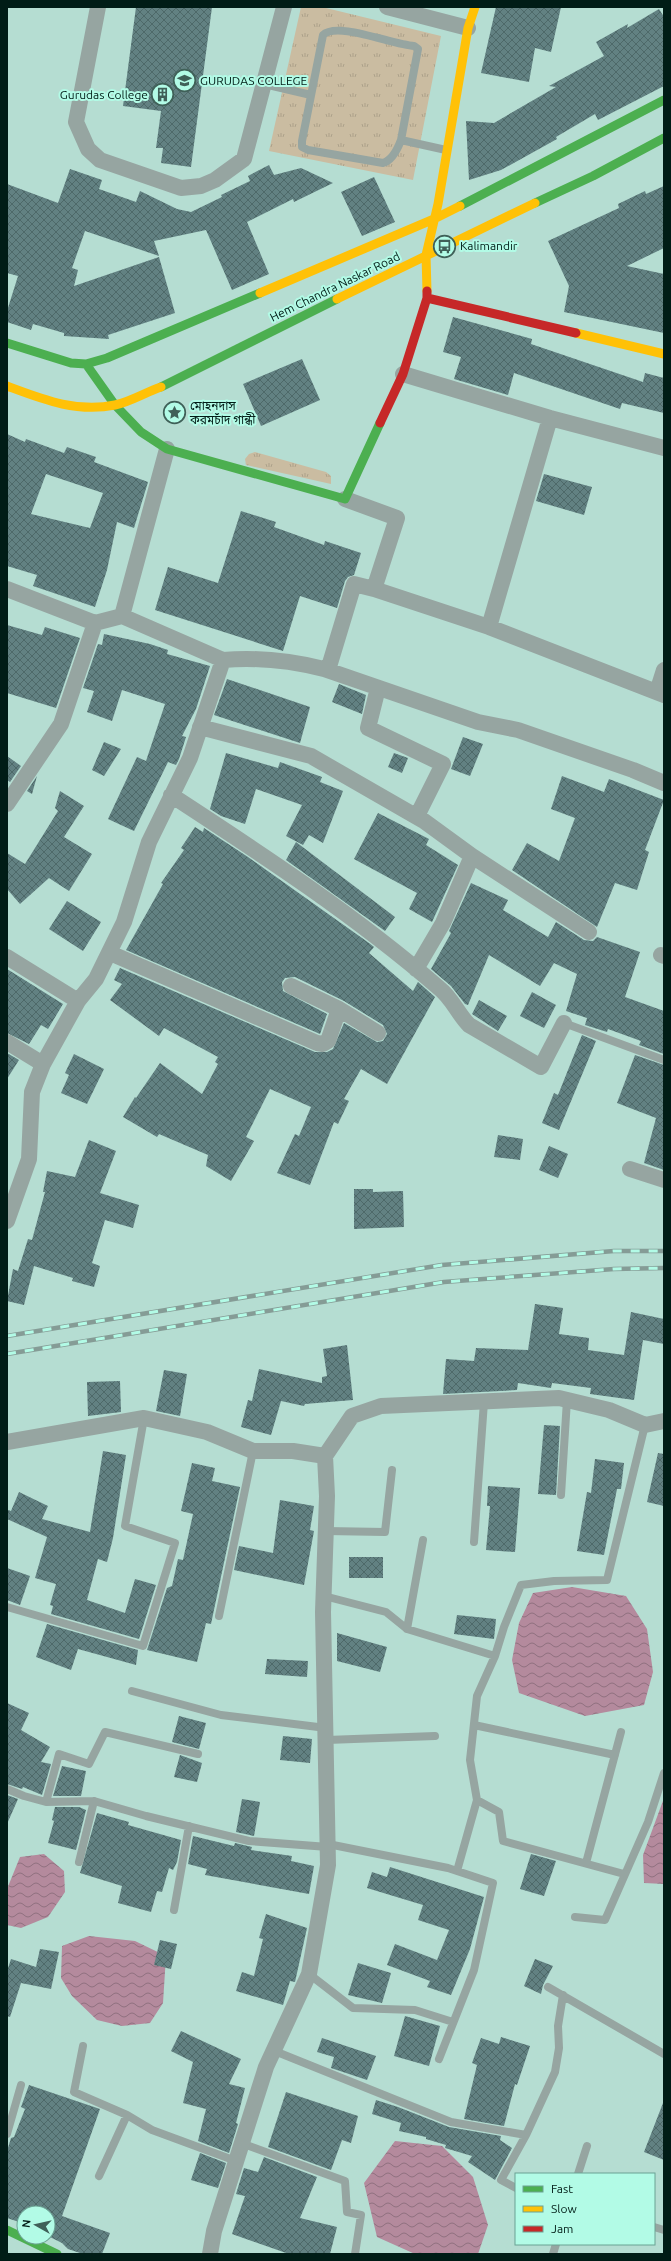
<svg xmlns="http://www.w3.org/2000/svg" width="671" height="2261" viewBox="0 0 671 2261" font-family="Ubuntu,'Noto Sans Bengali',sans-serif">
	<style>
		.park { fill: url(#park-tufts) }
		.water { fill: url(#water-waves) }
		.building { fill: url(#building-cross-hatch); fill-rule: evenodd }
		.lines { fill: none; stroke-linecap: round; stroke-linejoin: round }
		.lane { stroke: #96a5a1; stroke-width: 8 }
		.street { stroke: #96a5a1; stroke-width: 16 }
		.fast { stroke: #4caf50; stroke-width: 9 }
		.slow { stroke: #ffc107; stroke-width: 9 }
		.jam { stroke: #c62828; stroke-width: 9 }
		.rail-casing { stroke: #859c96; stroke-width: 4.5 }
		.rail { stroke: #b2fbe6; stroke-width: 3; stroke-dasharray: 9; stroke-linecap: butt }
		.labels { text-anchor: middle; stroke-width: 4; stroke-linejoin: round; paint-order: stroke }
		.poi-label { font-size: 12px; fill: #001c16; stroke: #b2fbe6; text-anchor: start }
		.street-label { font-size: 12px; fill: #001c16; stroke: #b2fbe6 }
	</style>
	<defs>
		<pattern id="park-tufts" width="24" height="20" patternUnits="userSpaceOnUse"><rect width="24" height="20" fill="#cabca1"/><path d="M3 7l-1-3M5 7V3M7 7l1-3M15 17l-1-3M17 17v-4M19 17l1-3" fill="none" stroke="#aca18a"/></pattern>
		<pattern id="water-waves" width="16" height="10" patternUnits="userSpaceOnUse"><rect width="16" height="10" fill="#b48a9d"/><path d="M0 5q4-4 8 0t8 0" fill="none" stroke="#90707f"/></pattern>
		<pattern id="building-cross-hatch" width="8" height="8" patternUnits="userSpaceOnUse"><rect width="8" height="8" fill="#628182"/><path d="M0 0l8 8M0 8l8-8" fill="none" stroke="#4e6969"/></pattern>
	</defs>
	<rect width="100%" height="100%" fill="#b5ddd2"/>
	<path class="park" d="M 301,7 L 322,7 L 441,36 L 413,180 L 269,151 Z
		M 255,452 L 326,472 L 331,476 L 331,484 L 246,465 L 245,459 L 249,454 Z"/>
	<path class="water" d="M 572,1587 L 626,1596 L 647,1629 L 653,1672 L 644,1705 L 585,1716 L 519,1693 L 512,1660 L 519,1623 L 533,1593 Z
		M 664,1798 L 664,1884 L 644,1883 L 643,1855 Z
		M 44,1854 L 64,1871 L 65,1892 L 48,1917 L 21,1928 L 7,1925 L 7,1889 L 20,1857 Z
		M 89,1936 L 135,1941 L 166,1956 L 163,2003 L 150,2023 L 122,2026 L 97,2020 L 72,1996 L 61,1978 L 62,1946 Z
		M 395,2141 L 442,2146 L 473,2177 L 488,2225 L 478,2254 L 415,2254 L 377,2237 L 364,2183 Z"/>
	<path class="building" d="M 136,7 L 212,7 L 191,167 L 161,163 L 163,148 L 156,148 L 161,111 L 123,106 Z
		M 496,7 L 561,7 L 551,52 L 535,48 L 529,82 L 481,73 Z
		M 659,9 L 664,17 L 664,86 L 598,120 L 595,114 L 556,137 L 557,139 L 501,170 L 469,180 L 466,121 L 494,123 L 556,87 L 549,86 L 604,56 L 596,42 L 628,24 L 627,28 Z
		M 269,165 L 274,175 L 301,168 L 333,183 L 294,202 L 293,199 L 247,222 L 269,274 L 232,290 L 206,230 L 154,241 L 159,256 L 85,231 L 72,268 L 78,270 L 74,286 L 159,257 L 175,313 L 108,335 L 109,339 L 64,336 L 64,333 L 33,324 L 31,330 L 7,322 L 7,311 L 18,276 L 7,273 L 7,184 L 58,203 L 70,169 L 102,180 L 99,189 L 136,202 L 140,191 L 177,209 L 191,212 L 222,197 L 221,195 L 250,181 L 248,176 Z
		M 374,177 L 395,222 L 362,236 L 341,192 Z
		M 664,186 L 664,248 L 627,266 L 664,274 L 664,333 L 564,312 L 569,286 L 548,241 L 619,208 L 618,204 L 645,191 L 646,194 Z
		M 453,317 L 532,339 L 531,344 L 643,382 L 645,373 L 664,378 L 664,413 L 622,403 L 620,409 L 514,373 L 508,395 L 454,379 L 461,357 L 443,352 Z
		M 302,359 L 320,400 L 261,426 L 243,384 Z
		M 7,434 L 25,442 L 26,439 L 64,453 L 67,447 L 96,457 L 94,462 L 148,482 L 134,528 L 117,522 L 107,570 L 95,607 L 33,586 L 37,575 L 7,566 ZM 46,474 L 103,493 L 90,528 L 31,514 Z
		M 544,474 L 592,487 L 584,515 L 536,501 Z
		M 241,511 L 276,522 L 274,527 L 324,545 L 325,541 L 361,553 L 354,575 L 348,577 L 345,581 L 337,608 L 300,596 L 283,651 L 155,610 L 168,567 L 218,583 Z
		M 7,625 L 42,635 L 45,627 L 80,638 L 56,708 L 7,693 Z
		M 104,634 L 150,644 L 168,650 L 167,654 L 210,666 L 196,709 L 182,736 L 186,737 L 179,759 L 176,765 L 168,762 L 134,831 L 108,819 L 137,757 L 146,761 L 165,704 L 122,690 L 112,721 L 87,712 L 94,691 L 83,688 L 98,644 L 102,645 Z
		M 227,679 L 310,707 L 300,743 L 214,715 Z
		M 339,684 L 366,695 L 362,714 L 332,702 Z
		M 463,737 L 483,744 L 470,776 L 451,769 Z
		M 104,742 L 121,749 L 104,776 L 92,770 Z
		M 226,753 L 278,768 L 280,762 L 322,777 L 320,782 L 343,791 L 323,843 L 309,835 L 303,845 L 286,836 L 302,805 L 256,789 L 245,824 L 221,816 L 210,809 Z
		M 394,753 L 408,758 L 402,773 L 388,767 Z
		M 7,756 L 21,766 L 10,782 L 7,780 Z
		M 37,776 L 32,794 L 27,791 Z
		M 562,776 L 604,792 L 609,779 L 664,800 L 645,850 L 649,852 L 637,890 L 615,883 L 597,927 L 512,870 L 527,843 L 559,861 L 575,818 L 551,809 Z
		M 60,791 L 84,806 L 64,837 L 92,854 L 69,891 L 49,878 L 20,904 L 7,889 L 7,853 L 25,864 L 58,811 L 55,808 Z
		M 378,813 L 429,839 L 426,845 L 458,865 L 432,922 L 409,909 L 417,893 L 354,859 Z
		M 195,827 L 203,832 L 204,828 L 248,857 L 369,943 L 374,947 L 369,953 L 413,991 L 418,982 L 435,997 L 387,1084 L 361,1069 L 344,1099 L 349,1101 L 338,1124 L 334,1122 L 310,1185 L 277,1173 L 295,1134 L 299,1136 L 311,1107 L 277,1092 L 270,1089 L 246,1137 L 254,1141 L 231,1181 L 206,1166 L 208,1155 L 159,1134 L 157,1137 L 123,1117 L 135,1097 L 136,1098 L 160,1063 L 202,1094 L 218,1064 L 215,1062 L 218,1057 L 164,1028 L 159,1036 L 110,1000 L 122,984 L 114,980 L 120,968 L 315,1052 L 327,1052 L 333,1049 L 344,1023 L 377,1042 L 383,1041 L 387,1034 L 383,1025 L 344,1001 L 295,977 L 285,978 L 282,982 L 283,991 L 327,1014 L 320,1034 L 126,950 L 163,884 L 161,883 L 184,850 L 181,848 Z
		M 296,842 L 395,917 L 385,931 L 286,860 Z
		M 471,883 L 508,900 L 503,910 L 548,937 L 556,922 L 584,940 L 593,941 L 597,937 L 640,952 L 625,997 L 664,1011 L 664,1054 L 639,1045 L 641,1041 L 608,1029 L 607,1032 L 585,1025 L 587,1018 L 566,1011 L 577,974 L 554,963 L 540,986 L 489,955 L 468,1005 L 465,1004 L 451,986 L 431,969 L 451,933 L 449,931 Z
		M 67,901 L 101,922 L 83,951 L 49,929 Z
		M 7,969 L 63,1004 L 48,1029 L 41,1025 L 29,1044 L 7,1033 Z
		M 532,992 L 556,1005 L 544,1028 L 520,1016 Z
		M 479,1000 L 507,1016 L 498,1031 L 472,1014 Z
		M 582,1035 L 596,1041 L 559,1130 L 542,1123 L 554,1093 L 558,1095 Z
		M 7,1053 L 19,1060 L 7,1079 Z
		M 74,1054 L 104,1069 L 87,1104 L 61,1093 L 69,1075 L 65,1073 Z
		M 635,1055 L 664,1065 L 664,1170 L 644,1163 L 656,1118 L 617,1103 Z
		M 498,1135 L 523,1139 L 520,1160 L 494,1157 Z
		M 89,1140 L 116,1151 L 100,1193 L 139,1205 L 133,1228 L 105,1220 L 92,1263 L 100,1266 L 94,1287 L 72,1281 L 73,1278 L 34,1266 L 24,1305 L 7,1301 L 13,1269 L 18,1271 L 28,1239 L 32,1240 L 45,1192 L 43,1192 L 47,1171 L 75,1177 Z
		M 549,1146 L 568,1154 L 558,1178 L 539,1170 Z
		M 354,1189 L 373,1189 L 373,1192 L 403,1191 L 404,1227 L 354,1229 Z
		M 535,1304 L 563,1308 L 559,1334 L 589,1338 L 588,1350 L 624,1355 L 631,1312 L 664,1319 L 664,1344 L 643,1340 L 634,1400 L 590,1394 L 591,1388 L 552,1383 L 551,1388 L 518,1383 L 517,1390 L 443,1394 L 446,1359 L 474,1361 L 476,1348 L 528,1350 Z
		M 347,1345 L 353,1400 L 305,1404 L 304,1406 L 281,1401 L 271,1435 L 241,1427 L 248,1400 L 252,1401 L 259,1369 L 322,1383 L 322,1377 L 327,1376 L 323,1349 Z
		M 164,1370 L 187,1374 L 180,1416 L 156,1411 Z
		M 120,1381 L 121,1412 L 88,1416 L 87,1382 Z
		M 544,1425 L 560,1426 L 556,1495 L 538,1494 Z
		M 103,1451 L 126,1455 L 113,1538 L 107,1562 L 98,1559 L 87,1600 L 125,1613 L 135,1579 L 156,1585 L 139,1639 L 51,1614 L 53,1606 L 50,1605 L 56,1584 L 35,1578 L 47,1537 L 7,1519 L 8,1510 L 11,1511 L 19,1492 L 48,1506 L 42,1519 L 90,1532 Z
		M 658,1453 L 664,1454 L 664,1506 L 647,1502 Z
		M 595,1459 L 624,1463 L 621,1489 L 617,1489 L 604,1555 L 577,1551 L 587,1492 L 591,1493 Z
		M 192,1463 L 215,1468 L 212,1481 L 240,1487 L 211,1624 L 206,1623 L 197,1662 L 147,1650 L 167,1588 L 172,1586 L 178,1559 L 183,1560 L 193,1514 L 181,1511 Z
		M 488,1486 L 520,1488 L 515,1552 L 486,1550 L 490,1506 L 487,1506 Z
		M 280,1500 L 314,1506 L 310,1530 L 314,1531 L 304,1585 L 234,1570 L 239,1546 L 273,1553 Z
		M 349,1557 L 383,1557 L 383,1578 L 349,1578 Z
		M 7,1568 L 30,1576 L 20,1605 L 7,1600 Z
		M 457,1615 L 496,1619 L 494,1639 L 454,1634 Z
		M 47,1624 L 138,1650 L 136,1665 L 78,1649 L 71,1670 L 36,1657 Z
		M 337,1633 L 387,1647 L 380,1672 L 337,1661 Z
		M 267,1659 L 308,1661 L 307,1677 L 265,1674 Z
		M 7,1703 L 29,1713 L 21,1730 L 50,1747 L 41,1762 L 51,1764 L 42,1795 L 23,1787 L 22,1789 L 7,1784 Z
		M 179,1716 L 206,1723 L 199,1749 L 172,1742 Z
		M 283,1736 L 312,1739 L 310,1763 L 280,1760 Z
		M 180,1755 L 202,1763 L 197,1782 L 174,1777 Z
		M 62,1766 L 86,1771 L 81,1796 L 53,1796 Z
		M 7,1795 L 18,1799 L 7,1824 Z
		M 242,1799 L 260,1802 L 254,1836 L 236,1832 Z
		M 55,1807 L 79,1807 L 86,1810 L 76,1850 L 48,1843 L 54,1821 L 52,1820 Z
		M 97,1813 L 129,1822 L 128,1825 L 181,1840 L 177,1862 L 173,1870 L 169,1868 L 162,1892 L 157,1891 L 151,1912 L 118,1903 L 122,1886 L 80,1873 Z
		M 193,1836 L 234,1846 L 235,1843 L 252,1847 L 251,1850 L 292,1856 L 291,1861 L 314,1866 L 309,1894 L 205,1875 L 207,1869 L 188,1864 Z
		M 531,1854 L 556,1861 L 544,1896 L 520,1889 Z
		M 390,1867 L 484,1897 L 470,1949 L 451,1995 L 427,1987 L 430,1981 L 387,1965 L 395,1944 L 437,1960 L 449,1930 L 418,1920 L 423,1905 L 367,1888 L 372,1872 L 387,1877 Z
		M 266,1914 L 307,1928 L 295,1982 L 290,1981 L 283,2005 L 236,1991 L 242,1972 L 254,1976 L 263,1939 L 259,1938 Z
		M 160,1940 L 177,1944 L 171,1969 L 154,1965 Z
		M 40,1949 L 59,1952 L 51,1989 L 21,1983 L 10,2017 L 7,2016 L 7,1971 L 11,1959 L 36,1967 Z
		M 535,1959 L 553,1966 L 543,1985 L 541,1994 L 524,1986 Z
		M 358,1963 L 391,1973 L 382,2003 L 348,1995 Z
		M 405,2016 L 440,2026 L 429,2066 L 394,2056 Z
		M 181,2031 L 241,2059 L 229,2084 L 245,2088 L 236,2123 L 238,2124 L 229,2153 L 198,2141 L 206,2109 L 183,2103 L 193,2062 L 171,2051 Z
		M 501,2037 L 530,2046 L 517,2085 L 515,2084 L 504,2126 L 464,2119 L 477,2065 L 472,2063 L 481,2038 L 499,2044 Z
		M 322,2038 L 376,2056 L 367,2080 L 331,2068 L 334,2057 L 317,2052 Z
		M 29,2085 L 100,2109 L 62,2216 L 110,2233 L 102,2254 L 83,2254 L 68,2249 L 62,2243 L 48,2236 L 48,2213 L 23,2213 L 19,2222 L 7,2218 L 7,2151 L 11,2138 L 14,2137 L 25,2109 L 21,2107 Z
		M 286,2092 L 358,2116 L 351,2143 L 342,2140 L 331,2170 L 268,2147 Z
		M 376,2100 L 398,2107 L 449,2127 L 501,2136 L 500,2140 L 512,2148 L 495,2180 L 468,2162 L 472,2156 L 445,2148 L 446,2145 L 426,2139 L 426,2137 L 399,2131 L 401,2123 L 372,2114 Z
		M 663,2103 L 664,2103 L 664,2160 L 644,2152 Z
		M 200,2153 L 226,2163 L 218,2188 L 191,2180 Z
		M 264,2157 L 317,2177 L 300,2218 L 337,2227 L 330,2254 L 289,2254 L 232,2234 L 245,2196 L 236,2194 L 244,2168 L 258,2172 Z"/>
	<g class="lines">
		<path class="lane" d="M 264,84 L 311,95
			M 401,140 L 418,49 L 414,46 C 393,45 337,21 323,35 L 302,141 L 302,147 L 308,150 L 383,163 C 393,160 398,148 401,140 L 446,150
			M 564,1023 L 664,1060
			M 561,1495 L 567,1400
			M 326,1531 L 385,1532 L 392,1470
			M 474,1542 L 484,1402
			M 324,1596 L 386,1612 L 407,1629 L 495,1656
			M 7,1607 L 143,1646 L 175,1543 L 125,1526 L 144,1418
			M 219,1616 L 253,1451
			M 407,1629 L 423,1540
			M 132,1691 L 221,1715 L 326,1728
			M 474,1725 L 615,1755
			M 327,1740 L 435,1736
			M 7,1789 L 24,1796 L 46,1802 L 94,1801 L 146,1816 L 249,1841 L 328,1847
			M 477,1800 L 499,1812 L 503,1841 L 624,1874
			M 46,1802 L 59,1754 L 89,1764 L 105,1732 L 198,1754
			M 328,1844 L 448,1868 L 493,1883 L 474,1970 L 439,2059
			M 79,1862 L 94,1801
			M 586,1863 L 621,1732
			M 457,1871 L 477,1800 L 470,1760 L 477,1696 L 495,1656 L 504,1627 L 521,1585 L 554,1581 L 607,1580 L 645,1425
			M 174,1910 L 189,1826
			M 575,1917 L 605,1920 L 648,1822 L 664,1773
			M 309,1974 L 353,2008 L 415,2010 L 453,2022
			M 548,1987 L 664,2054
			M 83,2046 L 74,2092 L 127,2115 L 152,2130 L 236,2161
			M 272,2050 L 451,2122 L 526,2135 L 555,2072 L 559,2048 L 558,2026 L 563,1995
			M 7,2134 L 21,2085
			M 241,2143 L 345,2181 L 347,2212 L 361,2215 L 355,2254
			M 578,2174 L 587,2146
			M 99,2176 L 127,2115
			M 516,2188 L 501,2180 L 526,2135
			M 654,2227 L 664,2230
			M 553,2254 L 556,2244"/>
		<path class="street" d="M 98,7 L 76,122 L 88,149 L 100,160 L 181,188 L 201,186 L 215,180 L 244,159 L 284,7
			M 387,7 L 468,28
			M 403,374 L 550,418 L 664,448
			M 345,499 L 397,518 L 374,589 L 489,627 L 664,695
			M 7,589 L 95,623 L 122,616
			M 489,627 L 550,418
			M 223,660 C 257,657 292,661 324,669 L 478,722 L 518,730 L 633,770 L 664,783
			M 328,670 L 354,584 L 374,589
			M 378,688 L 368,728 L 443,764 L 417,816
			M 657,692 L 664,670
			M 200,727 L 311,756 L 424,821 L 472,856 L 589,932
			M 171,795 C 263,855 356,916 439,988 C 452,998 458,1014 469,1025 L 541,1067 L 564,1023
			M 7,804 L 61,724 L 95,623
			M 110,953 L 317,1043 L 323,1044 L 328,1041 L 339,1009 L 291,986
			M 661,955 L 664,956
			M 7,957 L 78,1001
			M 416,969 L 443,923 L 472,856
			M 339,1009 L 378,1033
			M 7,1042 L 43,1064
			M 630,1169 L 664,1180
			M 7,1221 L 29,1159 L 32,1092 L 43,1064 L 78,1001 L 96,979 L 124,922 L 149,842 L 190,758 L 223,660 L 122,616 L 167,449
			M 7,1442 L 144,1418 L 207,1432 L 253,1451 L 293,1451 L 325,1456 L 352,1416 L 381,1406 L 559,1398 L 609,1410 L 645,1425 L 664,1421
			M 210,2254 L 214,2231 L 266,2067 L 309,1974 L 328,1865 L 323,1612 L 327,1496 L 325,1456"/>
		<path class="fast" d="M 535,203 L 593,176 L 664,138
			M 460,206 L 664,100
			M 7,343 L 71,363 L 86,364 L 107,358 L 260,293
			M 86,364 L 115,405 L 141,432 L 167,449 L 345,499 L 380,423
			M 161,387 L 337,299
			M 7,2230 L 57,2254"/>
		<path class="slow" d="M 427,291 L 426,255 L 438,204 L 468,28 L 475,7
			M 260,293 L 434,219 L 460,206
			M 337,299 L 535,203
			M 576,333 L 664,354
			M 7,386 C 42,399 76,413 115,405 C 130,402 146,392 161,387"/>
		<path class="jam" d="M 427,298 L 576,333
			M 380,423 L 403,374 L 427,298 L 427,291"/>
		<defs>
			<path id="rail" d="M 7,1336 L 442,1265 L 614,1251 L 664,1251
				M 7,1354 L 444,1282 L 614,1269 L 664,1268"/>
		</defs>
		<use href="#rail" class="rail-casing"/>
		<use href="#rail" class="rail"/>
	</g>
	<defs>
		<symbol id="university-ring" viewBox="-11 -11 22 22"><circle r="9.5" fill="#b2fbe6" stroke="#3f6058" stroke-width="1.5"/><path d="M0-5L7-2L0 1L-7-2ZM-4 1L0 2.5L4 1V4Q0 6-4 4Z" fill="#3f6058"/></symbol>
		<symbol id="building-ring" viewBox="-11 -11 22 22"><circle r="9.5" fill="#b2fbe6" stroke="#3f6058" stroke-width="1.5"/><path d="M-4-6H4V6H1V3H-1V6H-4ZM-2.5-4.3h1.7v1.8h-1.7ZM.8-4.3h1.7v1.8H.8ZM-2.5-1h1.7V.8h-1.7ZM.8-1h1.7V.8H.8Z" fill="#3f6058"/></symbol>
		<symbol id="bus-ring" viewBox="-11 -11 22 22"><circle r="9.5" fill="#b2fbe6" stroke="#3f6058" stroke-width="1.5"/><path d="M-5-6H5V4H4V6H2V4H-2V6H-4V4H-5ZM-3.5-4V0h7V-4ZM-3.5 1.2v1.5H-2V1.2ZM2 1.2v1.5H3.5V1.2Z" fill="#3f6058"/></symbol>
		<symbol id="sight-ring" viewBox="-11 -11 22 22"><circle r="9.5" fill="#b2fbe6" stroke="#3f6058" stroke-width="1.5"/><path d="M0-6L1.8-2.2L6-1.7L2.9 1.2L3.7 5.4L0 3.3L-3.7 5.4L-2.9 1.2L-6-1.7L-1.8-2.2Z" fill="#3f6058"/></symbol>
	</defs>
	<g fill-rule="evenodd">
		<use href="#university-ring" x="172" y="68" width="25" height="25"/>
		<use href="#building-ring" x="150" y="82" width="25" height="25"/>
		<use href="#bus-ring" x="432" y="234" width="25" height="25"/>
		<use href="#sight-ring" x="162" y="400" width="25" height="25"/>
	</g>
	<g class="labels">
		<g class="poi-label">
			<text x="200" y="85">GURUDAS COLLEGE</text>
			<text x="148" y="99" text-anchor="end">Gurudas College</text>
			<text x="460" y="250">Kalimandir</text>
			<text x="190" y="410">মোহনদাস<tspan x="190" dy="14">করমচাঁদ গান্ধী</tspan></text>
		</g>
		<g class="street-label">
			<text transform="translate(335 287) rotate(-26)" y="4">Hem Chandra Naskar Road</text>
		</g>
	</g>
	<rect width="671" height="2261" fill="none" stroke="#001c16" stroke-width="16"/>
	<rect x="515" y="2173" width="140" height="72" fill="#b2fbe6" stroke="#6ba293"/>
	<rect x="523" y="2186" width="20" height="6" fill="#4caf50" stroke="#6ba293"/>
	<text x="551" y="2193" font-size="12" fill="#001c16">Fast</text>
	<rect x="523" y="2206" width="20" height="6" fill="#ffc107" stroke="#6ba293"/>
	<text x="551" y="2213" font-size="12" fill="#001c16">Slow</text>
	<rect x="523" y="2226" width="20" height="6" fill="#c62828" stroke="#6ba293"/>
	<text x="551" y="2233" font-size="12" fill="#001c16">Jam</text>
	<g transform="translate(36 2225) rotate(278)"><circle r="19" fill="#b2fbe6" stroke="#6ba293"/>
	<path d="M0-3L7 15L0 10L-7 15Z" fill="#3f6058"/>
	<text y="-6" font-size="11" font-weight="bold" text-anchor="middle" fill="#001c16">N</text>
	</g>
</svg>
